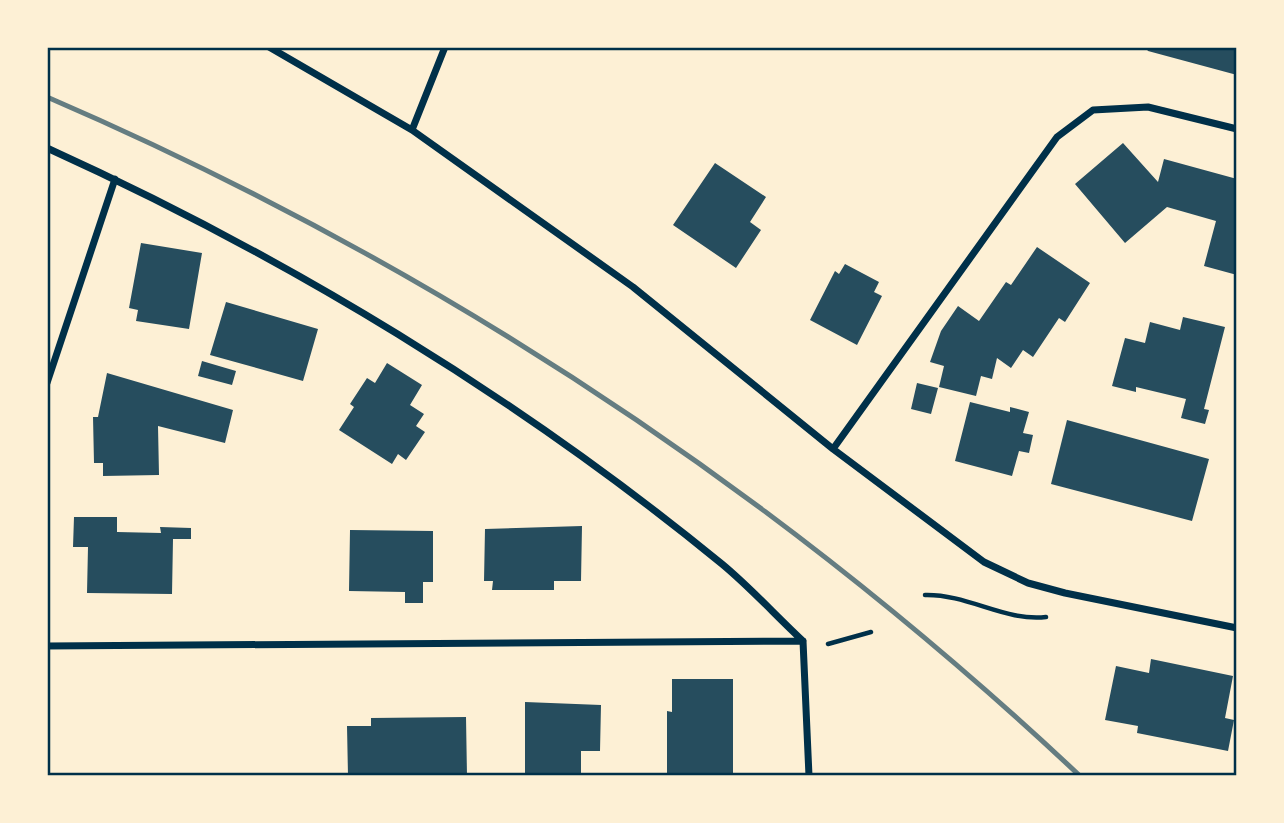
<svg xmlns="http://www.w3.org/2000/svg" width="1284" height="823" viewBox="0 0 1284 823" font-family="Karla,sans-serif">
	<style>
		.building { fill: #264d5e }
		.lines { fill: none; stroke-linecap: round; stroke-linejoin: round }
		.path { stroke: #003049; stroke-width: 4.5 }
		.minor { stroke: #003049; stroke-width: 7 }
		.rail { stroke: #657d81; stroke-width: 5 }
		.neatline { fill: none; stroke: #003049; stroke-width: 2.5 }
	</style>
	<rect width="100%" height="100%" fill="#fdf0d5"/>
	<path class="building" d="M 1145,47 L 1237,47 L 1237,75 L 1148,51 Z
		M 1123,143 L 1158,182 L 1164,159 L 1237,179 L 1237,275 L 1204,266 L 1216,221 L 1167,207 L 1125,243 L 1075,184 Z
		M 715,163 L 766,197 L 750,222 L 761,230 L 736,268 L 673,225 Z
		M 141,243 L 202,253 L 189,329 L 136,321 L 138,310 L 129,308 Z
		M 1037,247 L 1090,283 L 1065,322 L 1059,318 L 1033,357 L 1023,350 L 1011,368 L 997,358 L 992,379 L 981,376 L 976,396 L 939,387 L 944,366 L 930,362 L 941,331 L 958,306 L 979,321 L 1006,282 L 1011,285 Z
		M 845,264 L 879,282 L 874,292 L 882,296 L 857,345 L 810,320 L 835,271 L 839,274 Z
		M 226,302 L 318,329 L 303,381 L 210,355 Z
		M 1183,317 L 1225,327 L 1204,409 L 1209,410 L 1205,424 L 1181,418 L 1186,399 L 1136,387 L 1136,392 L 1112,386 L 1125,338 L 1145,343 L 1150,322 L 1180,330 Z
		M 202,361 L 236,371 L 232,385 L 198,376 Z
		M 387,363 L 422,385 L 410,405 L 424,414 L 416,426 L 425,432 L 406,460 L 398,454 L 392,464 L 339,430 L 354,407 L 350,404 L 367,378 L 375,383 Z
		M 107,373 L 233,410 L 225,443 L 158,426 L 159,475 L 103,476 L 103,463 L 94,463 L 93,417 L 98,417 Z
		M 917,383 L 938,388 L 931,414 L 911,409 Z
		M 970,402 L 1010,412 L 1010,407 L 1029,412 L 1023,433 L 1033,435 L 1029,453 L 1019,451 L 1012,476 L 955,461 Z
		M 1067,420 L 1209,459 L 1192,521 L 1051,484 Z
		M 74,517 L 117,517 L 117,532 L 161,533 L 160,527 L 191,528 L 191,539 L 173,539 L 172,594 L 87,593 L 88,547 L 73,547 Z
		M 582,526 L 581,581 L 554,581 L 554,590 L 492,590 L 493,581 L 484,581 L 485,529 Z
		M 350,530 L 433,531 L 433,582 L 423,582 L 423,603 L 405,603 L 405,592 L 349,591 Z
		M 1151,659 L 1233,676 L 1225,718 L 1234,720 L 1228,751 L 1137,733 L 1138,726 L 1105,720 L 1116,666 L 1149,673 Z
		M 672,679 L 733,679 L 733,776 L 667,776 L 667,711 L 672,712 Z
		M 525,702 L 601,705 L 600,751 L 581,751 L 581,773 L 525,773 Z
		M 466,717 L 467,776 L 348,776 L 347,726 L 371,726 L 371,718 Z"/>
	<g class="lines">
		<path class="path" d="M 925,595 C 968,594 1006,622 1046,617
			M 828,644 L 871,632"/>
		<path class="minor" d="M 269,47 L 412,130 L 633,287 L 833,449 L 984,562 L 1028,583 L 1065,593 L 1237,628
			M 412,130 L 445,47
			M 47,148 C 287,257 518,397 722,564 C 751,588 776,616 803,641
			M 47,383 L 115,179
			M 833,449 L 1057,137 L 1093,110 L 1148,107 L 1237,129
			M 47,646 L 803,641 L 809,776"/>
		<path class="rail" d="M 47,97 C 432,263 775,489 1080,776"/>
	</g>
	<rect width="1284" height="823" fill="none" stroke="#fdf0d5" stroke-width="98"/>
	<rect x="49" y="49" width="1186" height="725" class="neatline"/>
</svg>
